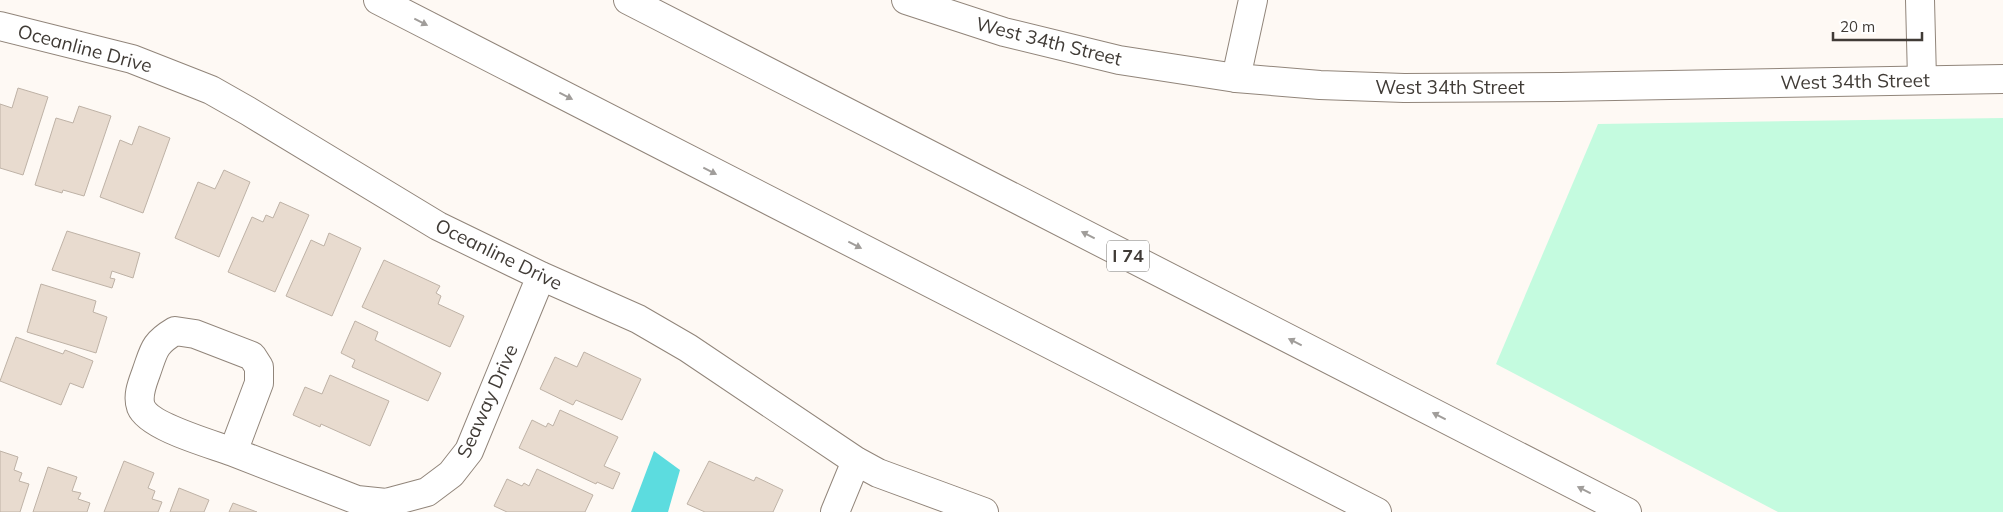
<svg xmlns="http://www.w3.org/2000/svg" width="2003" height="512" viewBox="0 0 2003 512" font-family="Mulish,sans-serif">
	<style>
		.green { fill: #c4fbdf }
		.water { fill: #5cdcdf }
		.building { fill: #e8dbcf; stroke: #beb2a6 }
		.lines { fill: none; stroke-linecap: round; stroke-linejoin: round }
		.minor-casing { stroke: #91857a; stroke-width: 30 }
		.tertiary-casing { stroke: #91857a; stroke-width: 30 }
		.motorway-casing { stroke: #91857a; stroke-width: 30 }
		.minor { stroke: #fff; stroke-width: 28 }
		.tertiary { stroke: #fff; stroke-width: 28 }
		.motorway { stroke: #fff; stroke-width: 28 }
		.oneway { fill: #a09d9a }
		.labels { text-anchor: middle; stroke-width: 4.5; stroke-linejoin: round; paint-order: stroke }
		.shield { fill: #fff; stroke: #797672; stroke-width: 1 }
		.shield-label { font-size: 18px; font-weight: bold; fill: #403b36 }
		.street-label { font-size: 19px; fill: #403b36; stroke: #fff }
	</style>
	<rect width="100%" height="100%" fill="#fef9f4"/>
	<path class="green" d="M 2003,118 L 2003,512 L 1778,512 L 1496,364 L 1598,124 Z"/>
	<path class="water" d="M 654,451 L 680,470 L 668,512 L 631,512 Z"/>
	<path class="building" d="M 18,88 L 48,97 L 23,175 L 0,168 L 0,104 L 12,108 Z
		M 79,106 L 111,116 L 84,196 L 63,190 L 62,193 L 35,185 L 56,118 L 73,123 Z
		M 139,126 L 170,138 L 143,213 L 100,197 L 120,140 L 132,145 Z
		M 224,170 L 250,182 L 219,257 L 175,238 L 198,182 L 215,189 Z
		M 280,202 L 309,215 L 275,292 L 228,272 L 252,217 L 263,222 L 266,215 L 273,218 Z
		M 67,231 L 140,253 L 133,278 L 112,271 L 110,278 L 115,279 L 112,288 L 52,270 Z
		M 329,233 L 361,248 L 332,316 L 286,296 L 311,240 L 324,246 Z
		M 384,260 L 440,286 L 436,293 L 441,296 L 438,304 L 464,316 L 450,347 L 362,307 Z
		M 41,284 L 96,301 L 93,312 L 107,317 L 96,353 L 27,332 Z
		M 355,321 L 378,332 L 375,340 L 441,373 L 428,401 L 352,367 L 355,360 L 341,353 Z
		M 16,337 L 63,354 L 65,350 L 93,361 L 83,388 L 70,383 L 61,405 L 0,381 Z
		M 584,352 L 641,379 L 622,420 L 576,400 L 573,405 L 540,389 L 555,357 L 577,367 Z
		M 330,375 L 389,401 L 370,446 L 321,424 L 320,427 L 293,415 L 305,387 L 322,394 Z
		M 560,410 L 618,437 L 604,466 L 620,473 L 613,489 L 597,482 L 596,484 L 519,448 L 532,420 L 546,427 L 548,423 L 553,426 Z
		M 0,451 L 18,457 L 14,470 L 22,473 L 19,481 L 29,484 L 20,512 L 0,512 Z
		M 124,461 L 154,473 L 148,488 L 155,491 L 152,499 L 162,502 L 158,512 L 104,512 Z
		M 709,461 L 754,481 L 756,477 L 783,490 L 773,512 L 705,512 L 687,504 Z
		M 48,467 L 77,477 L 72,491 L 81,493 L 78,499 L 90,503 L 87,512 L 33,512 Z
		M 537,469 L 593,495 L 585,512 L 507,512 L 494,506 L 507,479 L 522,486 L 524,483 L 529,486 Z
		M 179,488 L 209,500 L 204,512 L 170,512 Z
		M 233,503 L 257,512 L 229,512 Z"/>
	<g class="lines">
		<defs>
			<path id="minor" d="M 1920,0 L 1922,79
				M 0,26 L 132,59 L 211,90 L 248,111 L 438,226 L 541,276 L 638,319 L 688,348 L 856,461 L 878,473 L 984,512
				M 1236,78 L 1253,0
				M 175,331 L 195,334 L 252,356 L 259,367 L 259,383 L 233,452 C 212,444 149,427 141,407 C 137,396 142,384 146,373 C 154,351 153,344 175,331 Z
				M 233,452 L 357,500 L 386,503 L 427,492 L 451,474 L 469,451 L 541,276
				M 835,512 L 856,461"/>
			<path id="tertiary" d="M 906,0 L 1004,32 L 1119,60 L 1236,78 L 1320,85 L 1404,88 L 1560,87 L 2003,79"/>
			<path id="motorway" d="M 378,0 L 1377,512
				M 628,0 L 1627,512"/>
		</defs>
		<use href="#minor" class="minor-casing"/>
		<use href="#tertiary" class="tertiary-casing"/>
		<use href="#motorway" class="motorway-casing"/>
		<use href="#minor" class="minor"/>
		<use href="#tertiary" class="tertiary"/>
		<use href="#motorway" class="motorway"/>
	</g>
	<defs><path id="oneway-solid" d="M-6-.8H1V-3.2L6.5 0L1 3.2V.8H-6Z" transform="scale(1.25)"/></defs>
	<g class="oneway">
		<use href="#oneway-solid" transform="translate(421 22) rotate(27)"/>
		<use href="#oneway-solid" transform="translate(566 96) rotate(27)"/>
		<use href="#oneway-solid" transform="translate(710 171) rotate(27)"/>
		<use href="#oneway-solid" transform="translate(1088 235) rotate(-153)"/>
		<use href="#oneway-solid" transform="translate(855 245) rotate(27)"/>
		<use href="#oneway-solid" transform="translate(1295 342) rotate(-153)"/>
		<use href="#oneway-solid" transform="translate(1439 416) rotate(-153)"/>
		<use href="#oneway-solid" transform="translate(1584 490) rotate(-153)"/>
	</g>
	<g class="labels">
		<rect class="shield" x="1107" y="240.5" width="42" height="31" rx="4"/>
		<g class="shield-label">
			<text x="1128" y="262">I 74</text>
		</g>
		<g class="street-label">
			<text transform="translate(1049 41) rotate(14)" y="7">West 34th Street</text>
			<text transform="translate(85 48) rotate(15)" y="7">Oceanline Drive</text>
			<text transform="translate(1855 81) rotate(-1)" y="7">West 34th Street</text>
			<text x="1450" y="94">West 34th Street</text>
			<text transform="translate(499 254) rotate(26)" y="7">Oceanline Drive</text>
			<text transform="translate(487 401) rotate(-66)" y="7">Seaway Drive</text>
		</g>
	</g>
	<path d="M1833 32v8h89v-8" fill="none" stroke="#403b36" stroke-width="2.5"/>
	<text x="1840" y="32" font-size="15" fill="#403b36" stroke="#ffffff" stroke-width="4" paint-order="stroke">20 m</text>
</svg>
